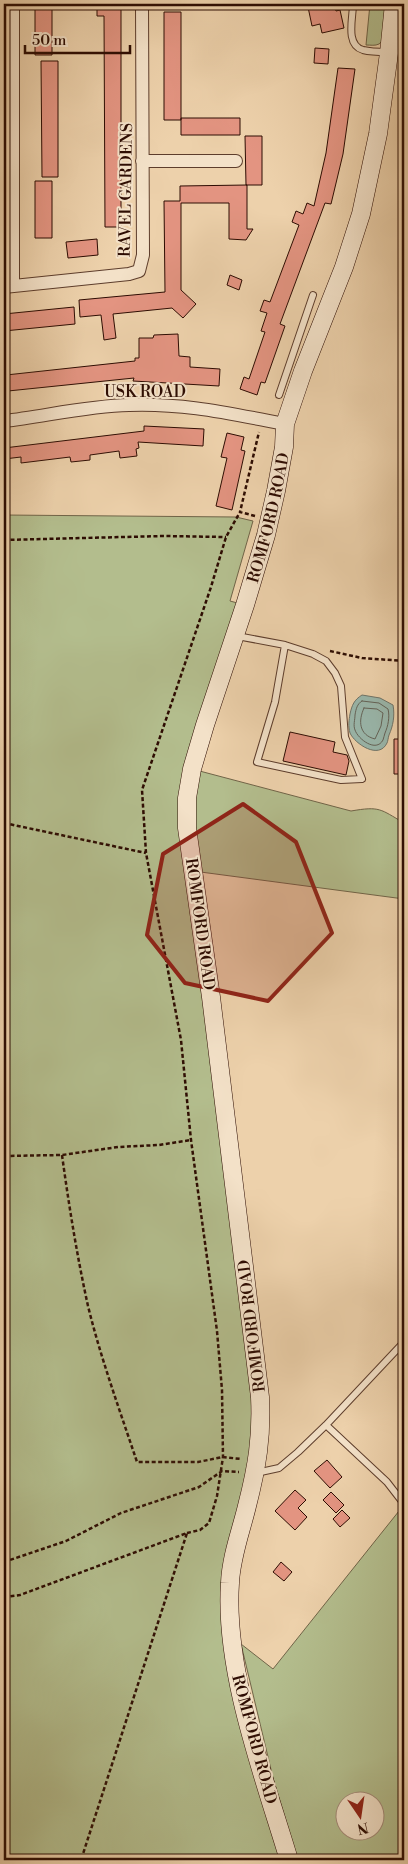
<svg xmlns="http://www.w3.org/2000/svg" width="408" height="1864" viewBox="0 0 408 1864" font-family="'Libre Bodoni',serif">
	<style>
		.green { fill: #b3bd8d; stroke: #706448; fill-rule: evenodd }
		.water { fill: #99b7ac; stroke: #6e7368 }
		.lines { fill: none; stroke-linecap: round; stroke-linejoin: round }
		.shore { stroke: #636257; stroke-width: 1 }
		.building { fill: #e39481; stroke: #2d0c02 }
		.lane-casing { stroke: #5d3d2c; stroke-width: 8 }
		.street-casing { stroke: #5d3d2c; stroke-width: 14 }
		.secondary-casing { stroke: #2d0c02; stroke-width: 19 }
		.path { stroke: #2d0c02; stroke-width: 2.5; stroke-dasharray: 4 2.5; stroke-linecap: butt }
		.lane { stroke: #f3e1c8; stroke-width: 6 }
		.street { stroke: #f3e1c8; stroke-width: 12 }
		.secondary { stroke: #f3e1c8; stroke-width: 18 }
		.marked { fill: #8f2418; fill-opacity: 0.2; stroke: #8f2418; stroke-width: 4; stroke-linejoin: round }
		.labels { text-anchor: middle; stroke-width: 4; stroke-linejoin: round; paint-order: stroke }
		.street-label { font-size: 16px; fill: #2d0c02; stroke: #f3e1c8 }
	</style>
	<rect width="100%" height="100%" fill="#edd1ab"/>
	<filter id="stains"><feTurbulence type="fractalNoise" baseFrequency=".004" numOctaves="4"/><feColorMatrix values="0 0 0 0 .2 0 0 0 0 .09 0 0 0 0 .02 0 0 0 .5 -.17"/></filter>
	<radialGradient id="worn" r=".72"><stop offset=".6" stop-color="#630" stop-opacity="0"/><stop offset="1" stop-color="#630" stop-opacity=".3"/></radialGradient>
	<path class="green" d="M 370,4 L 387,4 C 386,14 388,39 379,44 C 375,46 371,45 366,45 Z
		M 4,515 L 236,517 L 253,521 L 230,601 L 245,605 L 192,769 L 351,811 C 380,806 380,809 404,823 L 404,899 L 193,871 L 260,1397 L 234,1555 L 234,1659 L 289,1860 L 4,1860 Z
		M 399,1511 L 404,1517 L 404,1860 L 298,1860 L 274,1782 L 241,1644 L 273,1669 ZM 346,1802 L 376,1802 L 376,1832 L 346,1832 Z"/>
	<path class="water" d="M 362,695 L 380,698 L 393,705 C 395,716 393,726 389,735 C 388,738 388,741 387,743 C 379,760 355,744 350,733 C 348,726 349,720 350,714 C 352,705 354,700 362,695 Z"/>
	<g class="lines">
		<path class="shore" d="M 362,701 L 379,703 L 388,709 C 390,717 388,726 385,733 C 384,735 384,738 383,740 C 376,753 358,739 355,730 C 353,725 355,720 355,715 C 356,709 357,704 362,701 Z
			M 364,708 L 377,709 L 383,713 L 381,726 L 375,739 C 359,735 358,721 364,708 Z"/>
	</g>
	<path class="building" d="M 97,4 L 121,4 L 121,227 L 105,227 L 104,16 L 97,16 Z
		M 315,4 L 334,4 L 336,11 L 340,10 L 344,28 L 322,33 L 320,24 L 312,26 L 308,7 L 315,5 Z
		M 35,8 L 52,8 L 52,55 L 35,55 Z
		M 164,12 L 181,12 L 181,120 L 164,120 Z
		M 315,48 L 329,49 L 328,64 L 314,63 Z
		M 41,61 L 58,61 L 58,177 L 42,177 Z
		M 338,68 L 355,69 L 343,154 L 331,204 L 325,203 L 280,324 L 285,326 L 265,383 L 261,382 L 257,395 L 240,389 L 244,377 L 249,379 L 265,332 L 261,331 L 267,313 L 260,311 L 264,300 L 270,302 L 299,225 L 292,222 L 296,211 L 303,214 L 307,203 L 314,206 L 326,153 Z
		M 181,118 L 240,118 L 240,135 L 181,135 Z
		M 245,136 L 262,136 L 262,185 L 246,185 Z
		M 35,181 L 52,181 L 52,238 L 35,238 Z
		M 247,185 L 247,229 L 253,229 L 246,240 L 229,239 L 229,203 L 181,203 L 181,290 L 196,304 L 183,318 L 172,308 L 113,314 L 116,338 L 104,340 L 101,315 L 80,317 L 79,300 L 165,292 L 164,201 L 180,201 L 180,186 Z
		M 97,239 L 98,255 L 68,258 L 66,242 Z
		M 230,275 L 242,280 L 239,290 L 227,285 Z
		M 74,307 L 75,324 L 4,331 L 4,314 Z
		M 178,334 L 179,356 L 190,357 L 190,367 L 220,369 L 219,386 L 133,381 L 134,378 L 8,391 L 6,375 L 135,361 L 135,358 L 139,358 L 139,338 L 153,338 L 154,335 Z
		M 144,426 L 204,429 L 203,446 L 138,442 L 139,448 L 136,449 L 137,456 L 120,458 L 119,451 L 90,455 L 90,460 L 71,462 L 70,457 L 21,463 L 21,457 L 4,459 L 4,448 L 144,431 Z
		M 227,433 L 244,437 L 241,450 L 245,451 L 232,510 L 216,506 L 227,458 L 221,457 Z
		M 290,732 L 335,742 L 333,752 L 347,755 L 349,761 L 346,775 L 283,761 Z
		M 394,739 L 404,739 L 404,774 L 394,774 Z
		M 327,1460 L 342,1477 L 330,1488 L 314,1471 Z
		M 295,1490 L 306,1500 L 298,1508 L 307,1517 L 295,1530 L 275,1511 Z
		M 331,1492 L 344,1505 L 336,1513 L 323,1500 Z
		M 342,1510 L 350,1518 L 340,1527 L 333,1519 Z
		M 281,1562 L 292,1572 L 284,1581 L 273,1572 Z"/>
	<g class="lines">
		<defs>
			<path id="lane" d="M 353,4 C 353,18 345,45 363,50 C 371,52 380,52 387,52
				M 279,395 L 313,295
				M 237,636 L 285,645 L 313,654 L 326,661 L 335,673 L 341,686 L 345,737 L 362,779 L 341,780 L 257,762 L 275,702 L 285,645
				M 326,1425 L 387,1482 L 404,1504
				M 256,1473 L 279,1468 L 298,1452 L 326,1425 L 404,1342"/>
			<path id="street" d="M 13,4 L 13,286
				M 142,161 L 236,161
				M 4,287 L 129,274 L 139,271 L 143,255 L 142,4
				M 4,421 C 46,416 87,406 129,405 C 186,403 231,414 285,424"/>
			<g id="secondary">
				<path id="s1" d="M 289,1860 C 264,1777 224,1671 230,1583 C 231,1557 241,1531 247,1506 C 257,1467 262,1437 260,1397 L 211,997 L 187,828 L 187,798 L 192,769 L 205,725 L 245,605 L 266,535 L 276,491 L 284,447 L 285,424 L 303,371 L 344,267 L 361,214 L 378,134 L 389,53 L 394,4"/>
			</g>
		</defs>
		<use href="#lane" class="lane-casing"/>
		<use href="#street" class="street-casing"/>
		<use href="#secondary" class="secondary-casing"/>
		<path class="path" d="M 255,516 L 240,512 L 259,432
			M 4,540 L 163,536 L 226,537
			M 330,651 L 362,658 L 404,661
			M 4,823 L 146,853
			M 62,1155 C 69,1206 77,1256 88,1306 C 101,1359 120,1411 137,1462 L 198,1462 L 223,1457 L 241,1459
			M 4,1156 L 62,1155 L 118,1147 L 159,1145 L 191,1140
			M 187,1533 L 200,1530 L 209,1523 L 217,1496 L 223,1457 L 222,1390 L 217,1331 L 191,1140 L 181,1040 L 146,853 L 142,790 L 211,587 L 226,537 L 240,512
			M 4,1562 L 66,1541 L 121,1513 L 199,1487 L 222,1471 L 239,1472
			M 4,1597 L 20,1595 L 187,1533 L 81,1860"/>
		<use href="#lane" class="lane"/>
		<use href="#street" class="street"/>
		<use href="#secondary" class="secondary"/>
	</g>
	<path class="marked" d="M 243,804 L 296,842 L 332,933 L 268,1001 L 185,983 L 147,935 L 163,854 Z"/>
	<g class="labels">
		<g class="street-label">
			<text transform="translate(125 190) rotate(-89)" y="6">RAVEL GARDENS</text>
			<text x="145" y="397">USK ROAD</text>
			<text dy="6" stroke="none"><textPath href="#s1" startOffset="1370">ROMFORD ROAD</textPath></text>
			<text transform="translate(201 924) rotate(82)" y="6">ROMFORD ROAD</text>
			<text transform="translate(251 1326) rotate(-97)" y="6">ROMFORD ROAD</text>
			<text transform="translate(255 1739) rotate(75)" y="6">ROMFORD ROAD</text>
		</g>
	</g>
	<rect width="408" height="1864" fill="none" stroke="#edd1ab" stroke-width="20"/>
	<rect x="5" y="5" width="398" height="1854" fill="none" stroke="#2d0c02" stroke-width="2.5"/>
	<rect x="10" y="10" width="388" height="1844" fill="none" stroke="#2d0c02"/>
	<g transform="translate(360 1816) rotate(167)"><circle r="24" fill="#f3e1c8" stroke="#a48c79"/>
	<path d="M0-4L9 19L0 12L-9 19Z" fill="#8f2418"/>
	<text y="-8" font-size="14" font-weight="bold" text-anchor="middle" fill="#2d0c02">N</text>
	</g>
	<path d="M25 45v8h105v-8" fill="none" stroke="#2d0c02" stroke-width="2.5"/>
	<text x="32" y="45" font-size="15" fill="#2d0c02" stroke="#f3e1c8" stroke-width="4" paint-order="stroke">50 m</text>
	<rect width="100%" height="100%" filter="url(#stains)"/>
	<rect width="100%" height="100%" fill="url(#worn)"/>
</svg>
